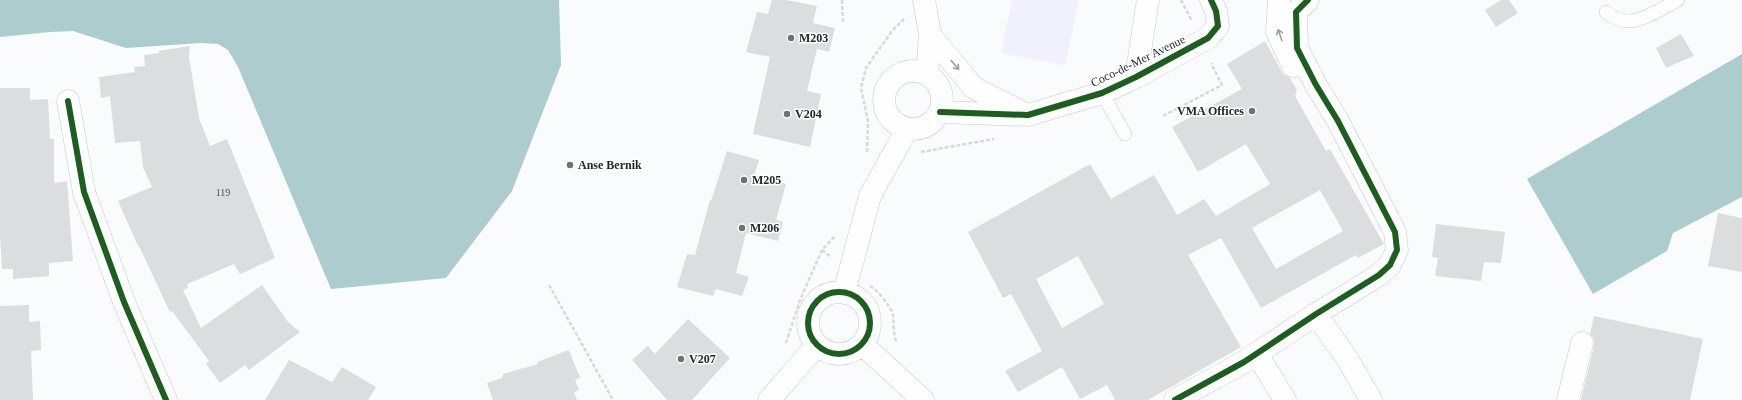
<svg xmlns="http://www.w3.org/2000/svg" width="1742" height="400" viewBox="0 0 1742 400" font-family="'Times New Roman',serif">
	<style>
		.green { fill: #f0f1fd }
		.water { fill: #accccd }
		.building { fill: #dbdddf; fill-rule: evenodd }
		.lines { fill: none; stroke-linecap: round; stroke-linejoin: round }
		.service-casing { stroke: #c7c9ca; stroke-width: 14 }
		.minor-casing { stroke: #c7c9ca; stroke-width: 23 }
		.path { stroke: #d9d9d9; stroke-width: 2.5; stroke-dasharray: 4 2; stroke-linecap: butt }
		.service { stroke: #fefeff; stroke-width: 13 }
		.minor { stroke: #fefeff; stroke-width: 22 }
		.cycleway-casing { stroke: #fff; stroke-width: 8 }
		.cycleway { stroke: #1b5e20; stroke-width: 6 }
		.oneway { stroke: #9c9d9e }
		.poi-dot { fill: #6f7173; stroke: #fff; stroke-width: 1.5 }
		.labels { text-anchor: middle; stroke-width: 3; stroke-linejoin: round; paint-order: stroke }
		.number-label { font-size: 10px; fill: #525456 }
		.poi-label { font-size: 12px; font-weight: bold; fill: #242728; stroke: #fff; text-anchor: start }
		.street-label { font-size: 12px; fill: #242728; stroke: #fff }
	</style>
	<rect width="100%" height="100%" fill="#f9fbfd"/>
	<path class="green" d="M 1012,0 L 1079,0 L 1065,65 L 1001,53 Z"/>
	<path class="water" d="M 0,0 L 559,0 L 561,65 L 512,191 L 446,278 L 331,289 L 238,67 L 228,50 L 218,44 L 201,43 L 126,48 L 73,31 L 50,32 L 0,37 Z
		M 1742,54 L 1742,197 L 1673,233 L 1667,251 L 1593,294 L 1527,179 Z"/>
	<path class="building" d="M 772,0 L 786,0 L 817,6 L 813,23 L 835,28 L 829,52 L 817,49 L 807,91 L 821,94 L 810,147 L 753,134 L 770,57 L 746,52 L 757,12 L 768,14 Z
		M 1501,0 L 1509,0 L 1518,13 L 1496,27 L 1485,10 Z
		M 1681,34 L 1694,56 L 1666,68 L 1656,48 Z
		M 1265,41 L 1283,74 L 1290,78 L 1297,90 L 1295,96 L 1326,151 L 1330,149 L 1384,244 L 1358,258 L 1356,255 L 1261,308 L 1221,238 L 1188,255 L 1241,347 L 1148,400 L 1115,400 L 1107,385 L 1080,399 L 1062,367 L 1018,392 L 1005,371 L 1042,351 L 1011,294 L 1003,298 L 968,232 L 1090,164 L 1111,199 L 1154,175 L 1177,215 L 1204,199 L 1216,216 L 1270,184 L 1246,144 L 1198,172 L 1172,127 L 1242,89 L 1227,64 ZM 1320,190 L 1343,231 L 1276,269 L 1252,228 ZM 1078,256 L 1104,304 L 1062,328 L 1036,279 Z
		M 190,46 L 189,57 L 199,118 L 210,146 L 227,139 L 275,258 L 240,274 L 234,264 L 187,284 L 188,288 L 183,290 L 201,328 L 262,285 L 288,322 L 300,332 L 249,370 L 245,365 L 220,383 L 206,364 L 209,361 L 172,311 L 170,312 L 139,246 L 138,246 L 118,201 L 152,187 L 143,167 L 140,141 L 115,143 L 110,96 L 101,98 L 99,77 L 135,72 L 134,67 L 145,66 L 144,55 L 159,53 L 159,51 Z
		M 0,88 L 30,88 L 30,100 L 48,99 L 50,139 L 54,139 L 54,183 L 67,181 L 73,261 L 49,263 L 49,276 L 13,279 L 13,269 L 2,269 L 0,235 Z
		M 727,151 L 759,160 L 754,175 L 786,184 L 776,220 L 783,222 L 778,241 L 746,233 L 736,273 L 749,277 L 742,296 L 716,289 L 713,296 L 677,287 L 687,254 L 695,255 L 710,200 L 711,201 Z
		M 1718,213 L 1742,218 L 1742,272 L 1708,266 Z
		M 1436,224 L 1505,232 L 1501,263 L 1484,262 L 1481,281 L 1435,276 L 1438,258 L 1432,257 Z
		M 29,305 L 29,322 L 40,321 L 41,350 L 31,351 L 33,400 L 0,400 L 0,306 Z
		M 1594,316 L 1703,339 L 1690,400 L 1581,400 L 1594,346 L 1594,339 L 1590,334 Z
		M 688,319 L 730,358 L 692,400 L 667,400 L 632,360 L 648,346 L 655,354 Z
		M 569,350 L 580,378 L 575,380 L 579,390 L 574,392 L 577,400 L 493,400 L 487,383 L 502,378 L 503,374 L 538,364 L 537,362 Z
		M 289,360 L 332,382 L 342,367 L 376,387 L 368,400 L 265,400 Z"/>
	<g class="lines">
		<defs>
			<path id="service" d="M 1606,12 C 1630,33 1654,12 1678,0
				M 1102,93 L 1125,134"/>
			<path id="minor" d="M 924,0 L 930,35 L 927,74
				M 1279,0 L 1277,32 L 1293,66
				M 930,35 L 974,88 L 1022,112
				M884 100a29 29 0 1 1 58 0a29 29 0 1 1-58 0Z
				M 1136,77 L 1148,0
				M 68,101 L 84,192 L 124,302 L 166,400
				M 940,112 L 1028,115 L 1102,93 L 1136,77 L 1208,38 L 1218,26 L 1216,11 L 1211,0
				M808 323a31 31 0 1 1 62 0a31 31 0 1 1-62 0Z
				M 844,293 L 870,196 L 907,129
				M 1316,314 L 1348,360 L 1371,400
				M 863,345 L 923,400
				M 1257,354 L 1285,400
				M 769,400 L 817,345
				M 1175,400 L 1244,362 L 1316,314 L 1379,275 L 1390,265 L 1397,250 L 1395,232 L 1338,121 L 1316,85 L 1297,48 L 1296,12 L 1308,0
				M 1568,400 L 1582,343"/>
		</defs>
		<use href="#service" class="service-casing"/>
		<use href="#minor" class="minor-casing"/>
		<path class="path" d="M 842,0 L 843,22
			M 1181,0 L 1192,21
			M 1163,116 L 1222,85 L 1211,63
			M 867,152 L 868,121 L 861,88 L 866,68 L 892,31 L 904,19
			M 921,152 L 994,139
			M 822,250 L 831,257
			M 549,285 L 613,400
			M 870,286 C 878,290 891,307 893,315 C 894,325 893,335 897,343
			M 786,343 L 800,300 L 822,250 L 835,236"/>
		<use href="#service" class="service"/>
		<use href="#minor" class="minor"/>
		<defs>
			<path id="cycleway" d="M 68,101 L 84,192 L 124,302 L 166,400
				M 940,112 L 1028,115 L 1102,93 L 1136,77 L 1208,38 L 1218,26 L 1216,11 L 1211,0
				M808 323a31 31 0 1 1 62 0a31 31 0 1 1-62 0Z
				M 1175,400 L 1244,362 L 1316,314 L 1379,275 L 1390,265 L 1397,250 L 1395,232 L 1338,121 L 1316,85 L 1297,48 L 1296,12 L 1308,0"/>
		</defs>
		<use href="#cycleway" class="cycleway-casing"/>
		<use href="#cycleway" class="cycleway"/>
	</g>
	<defs><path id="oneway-shaft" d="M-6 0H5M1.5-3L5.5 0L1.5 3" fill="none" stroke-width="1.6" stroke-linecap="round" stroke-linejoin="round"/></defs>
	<g class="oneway">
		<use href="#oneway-shaft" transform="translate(1280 35) rotate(-109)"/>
		<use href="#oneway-shaft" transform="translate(955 65) rotate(50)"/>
	</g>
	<g class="poi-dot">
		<circle cx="791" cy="38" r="4"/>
		<circle cx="1252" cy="111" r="4"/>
		<circle cx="787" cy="114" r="4"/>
		<circle cx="570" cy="165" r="4"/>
		<circle cx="744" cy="180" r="4"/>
		<circle cx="742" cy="228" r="4"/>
		<circle cx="681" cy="359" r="4"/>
	</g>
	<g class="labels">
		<g class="number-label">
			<text x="223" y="196">119</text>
		</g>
		<g class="poi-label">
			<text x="799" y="42">M203</text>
			<text x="1244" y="115" text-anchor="end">VMA Offices</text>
			<text x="795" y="118">V204</text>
			<text x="578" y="169">Anse Bernik</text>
			<text x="752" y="184">M205</text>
			<text x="750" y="232">M206</text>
			<text x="689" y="363">V207</text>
		</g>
		<g class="street-label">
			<text transform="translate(1138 61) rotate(-26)" y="4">Coco-de-Mer Avenue</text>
		</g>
	</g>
</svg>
